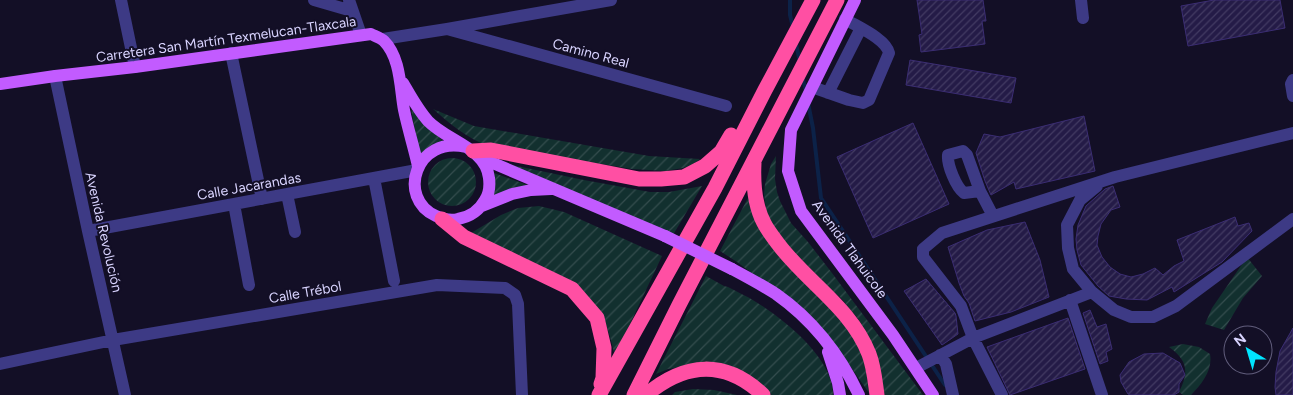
<svg xmlns="http://www.w3.org/2000/svg" width="1293" height="395" viewBox="0 0 1293 395" font-family="Figtree,sans-serif">
	<style>
		.garden { fill: url(#garden-furrows) }
		.lines { fill: none; stroke-linecap: round; stroke-linejoin: round }
		.stream { stroke: #0c2248; stroke-width: 4 }
		.building { fill: url(#building-hatch); stroke: #3b2d73 }
		.minor { stroke: #3d3a85; stroke-width: 12 }
		.major { stroke: #c25bff; stroke-width: 12 }
		.highway { stroke: #ff4fa3; stroke-width: 15 }
		.major-bridge { stroke: #c25bff; stroke-width: 12 }
		.labels { text-anchor: middle; stroke-width: 4; stroke-linejoin: round; paint-order: stroke }
		.street-label { font-size: 14px; fill: #d9d4ff; stroke: #130f26 }
	</style>
	<defs>
		<pattern id="garden-furrows" width="10" height="10" patternUnits="userSpaceOnUse" patternTransform="scale(1.25)"><rect width="10" height="10" fill="#12302f"/><path d="M-1 1l2-2M0 10L10 0M9 11l2-2" fill="none" stroke="#344d4e"/></pattern>
		<pattern id="building-hatch" width="6" height="6" patternUnits="userSpaceOnUse" patternTransform="scale(1.25)"><rect width="6" height="6" fill="#241b47"/><path d="M-1 1l2-2M0 6l6-6M5 7l2-2" fill="none" stroke="#433b63"/></pattern>
	</defs>
	<rect width="100%" height="100%" fill="#130f26"/>
	<path class="garden" d="M 411,109 L 445,143 L 420,159 Z
		M 433,109 L 474,126 L 649,156 L 700,159 L 692,165 L 683,168 L 665,171 L 632,169 L 488,146 C 467,138 450,124 433,109 Z
		M 776,156 L 775,179 L 777,192 L 780,201 L 791,223 L 808,242 L 832,273 L 923,395 L 882,395 L 862,327 L 859,320 L 840,297 L 832,291 L 801,259 L 791,251 L 767,218 L 764,194 L 765,184 L 771,164 Z
		M428 182a24 24 0 1 1 48 0a24 24 0 1 1-48 0Z
		M 512,165 L 584,180 L 650,192 L 669,192 L 702,186 L 673,235 Z
		M 494,173 L 533,187 L 493,196 Z
		M 750,194 L 843,318 L 864,354 L 869,393 L 838,349 L 769,286 L 737,262 L 720,251 Z
		M 539,206 L 564,212 L 662,256 L 615,356 C 608,327 603,310 580,289 L 471,233 L 501,215 L 518,208 Z
		M 1247,257 L 1262,276 L 1243,298 L 1224,330 L 1205,324 L 1212,308 Z
		M 706,276 L 724,286 L 728,287 C 737,292 747,296 756,302 C 784,319 834,359 833,395 L 770,395 L 693,365 L 668,369 L 656,374 Z
		M 1183,344 L 1199,347 L 1210,354 C 1213,370 1202,384 1191,395 L 1183,395 L 1179,392 C 1189,372 1188,361 1169,347 Z
		M 693,389 L 714,390 L 737,395 L 672,395 L 675,392 Z"/>
	<g class="lines">
		<path class="stream" d="M 790,0 L 790,15 L 793,27
			M 796,44 L 800,62
			M 802,76 L 806,91
			M 808,103 L 813,128 L 821,198 L 945,385"/>
	</g>
	<path class="building" d="M 917,0 L 983,0 L 986,21 L 982,21 L 985,44 L 921,52 L 919,35 L 922,34 Z
		M 1214,0 L 1280,0 L 1285,28 L 1188,46 L 1181,6 Z
		M 910,60 L 1016,78 L 1011,103 L 906,85 Z
		M 1084,116 L 1095,171 L 1016,189 L 1014,182 L 991,195 L 985,181 L 976,153 L 984,134 L 1000,137 Z
		M 913,123 L 949,204 L 873,238 L 837,157 Z
		M 1113,186 L 1120,207 L 1111,210 L 1101,224 L 1098,236 L 1097,245 L 1102,257 L 1110,267 L 1120,274 L 1131,277 L 1143,274 L 1155,268 L 1163,275 L 1174,266 L 1184,261 L 1177,240 L 1235,217 L 1238,226 L 1249,223 L 1252,231 L 1222,262 L 1174,292 L 1172,287 L 1147,300 L 1126,299 L 1109,296 L 1098,286 L 1081,265 L 1077,250 L 1076,239 L 1078,225 L 1086,206 L 1105,189 Z
		M 1025,222 L 1040,260 L 1049,297 L 1011,312 L 975,321 L 969,303 L 964,296 L 959,283 L 948,247 L 987,230 Z
		M 926,279 L 955,313 L 956,316 L 958,334 L 942,345 L 904,291 Z
		M 1090,310 L 1097,327 L 1106,324 L 1112,349 L 1106,352 L 1108,361 L 1100,364 L 1083,313 Z
		M 1068,318 L 1085,369 L 1010,395 L 987,347 Z
		M 1293,328 L 1293,395 L 1276,395 L 1275,387 L 1276,372 L 1280,351 Z
		M 1163,353 L 1180,363 L 1185,375 L 1179,384 L 1179,392 L 1174,395 L 1130,395 L 1128,394 L 1121,382 L 1120,375 L 1129,362 L 1144,354 Z"/>
	<g class="lines">
		<path class="minor" d="M 121,0 L 135,67
			M 314,0 L 352,11
			M 349,0 L 361,35
			M 1081,0 L 1083,18
			M 447,29 L 726,106
			M 383,39 L 447,29 L 611,0
			M 231,53 L 262,199
			M 55,76 L 88,231 L 125,395
			M 1293,80 L 1291,84 L 1293,96
			M 812,87 L 849,100 L 863,103 L 869,100 L 889,53 C 886,39 858,27 845,19
			M 828,93 L 861,28
			M 963,151 L 967,155 L 980,191 L 964,193 C 956,187 947,165 948,155 Z
			M 374,178 L 394,281
			M 1097,186 L 1080,200 L 1067,225 L 1068,248 L 1073,269 L 1092,292 L 1114,310 L 1131,317 L 1153,317 L 1176,306 L 1293,219
			M 980,191 L 993,216
			M 287,194 L 295,232
			M 234,204 L 249,285
			M 88,231 L 417,170
			M 1070,300 L 1102,395
			M 940,355 L 946,364 L 953,395
			M 0,364 L 113,340 L 437,285 L 505,288 L 515,295 L 518,304 L 522,395
			M 916,368 L 973,338 L 1092,292
			M 1002,395 L 973,338 L 961,306 L 923,257 L 923,249 L 942,233 L 1115,177 L 1293,133"/>
		<path class="major" d="M 855,0 L 791,130 L 788,171 L 801,211 L 893,335 L 933,395
			M 403,83 C 410,95 418,110 428,121 C 447,141 486,148 489,178 C 490,186 489,194 485,200 C 479,211 469,217 458,219 C 450,221 443,219 436,216 C 396,198 416,135 466,147
			M 0,84 L 55,76 L 135,67 L 371,34 C 375,36 381,38 384,41 C 401,58 400,89 404,110 C 408,129 414,148 418,166
			M 481,158 L 665,236
			M 482,206 L 512,194 L 531,190 L 551,189
			M 732,269 C 747,277 762,285 776,294 C 813,320 840,355 859,395
			M 828,352 L 838,383 L 840,395"/>
		<path class="highway" d="M 473,151 L 491,150 L 639,179 L 661,179 L 684,177 L 705,166 L 721,152 L 731,135
			M 754,163 C 753,183 755,206 764,223 C 768,231 774,238 779,245 C 808,283 851,308 869,354 C 874,367 875,381 877,395
			M 442,219 L 464,237 L 572,289 L 597,318 L 604,348 L 603,378 L 601,384
			M 599,395 L 715,188 L 765,90 L 813,0
			M 634,395 L 679,305 L 837,0
			M 646,395 C 685,362 725,359 763,395"/>
		<path class="major-bridge" d="M 665,236 L 732,269"/>
	</g>
	<g class="labels">
		<g class="street-label">
			<text transform="translate(226 39) rotate(-8)" y="5">Carretera San Martín Texmelucan-Tlaxcala</text>
			<text transform="translate(591 53) rotate(15)" y="5">Camino Real</text>
			<text transform="translate(249 186) rotate(-10)" y="5">Calle Jacarandas</text>
			<text transform="translate(104 232) rotate(77)" y="5">Avenida Revolución</text>
			<text transform="translate(850 249) rotate(54)" y="5">Avenida Tlahuicole</text>
			<text transform="translate(305 292) rotate(-10)" y="5">Calle Trébol</text>
		</g>
	</g>
	<g transform="translate(1248 350) rotate(322)"><circle r="24" fill="#130f26" stroke="#625e7d"/>
	<path d="M0-4L9 19L0 12L-9 19Z" fill="#00e5ff"/>
	<text y="-8" font-size="14" font-weight="bold" text-anchor="middle" fill="#d9d4ff">N</text>
	</g>
</svg>
